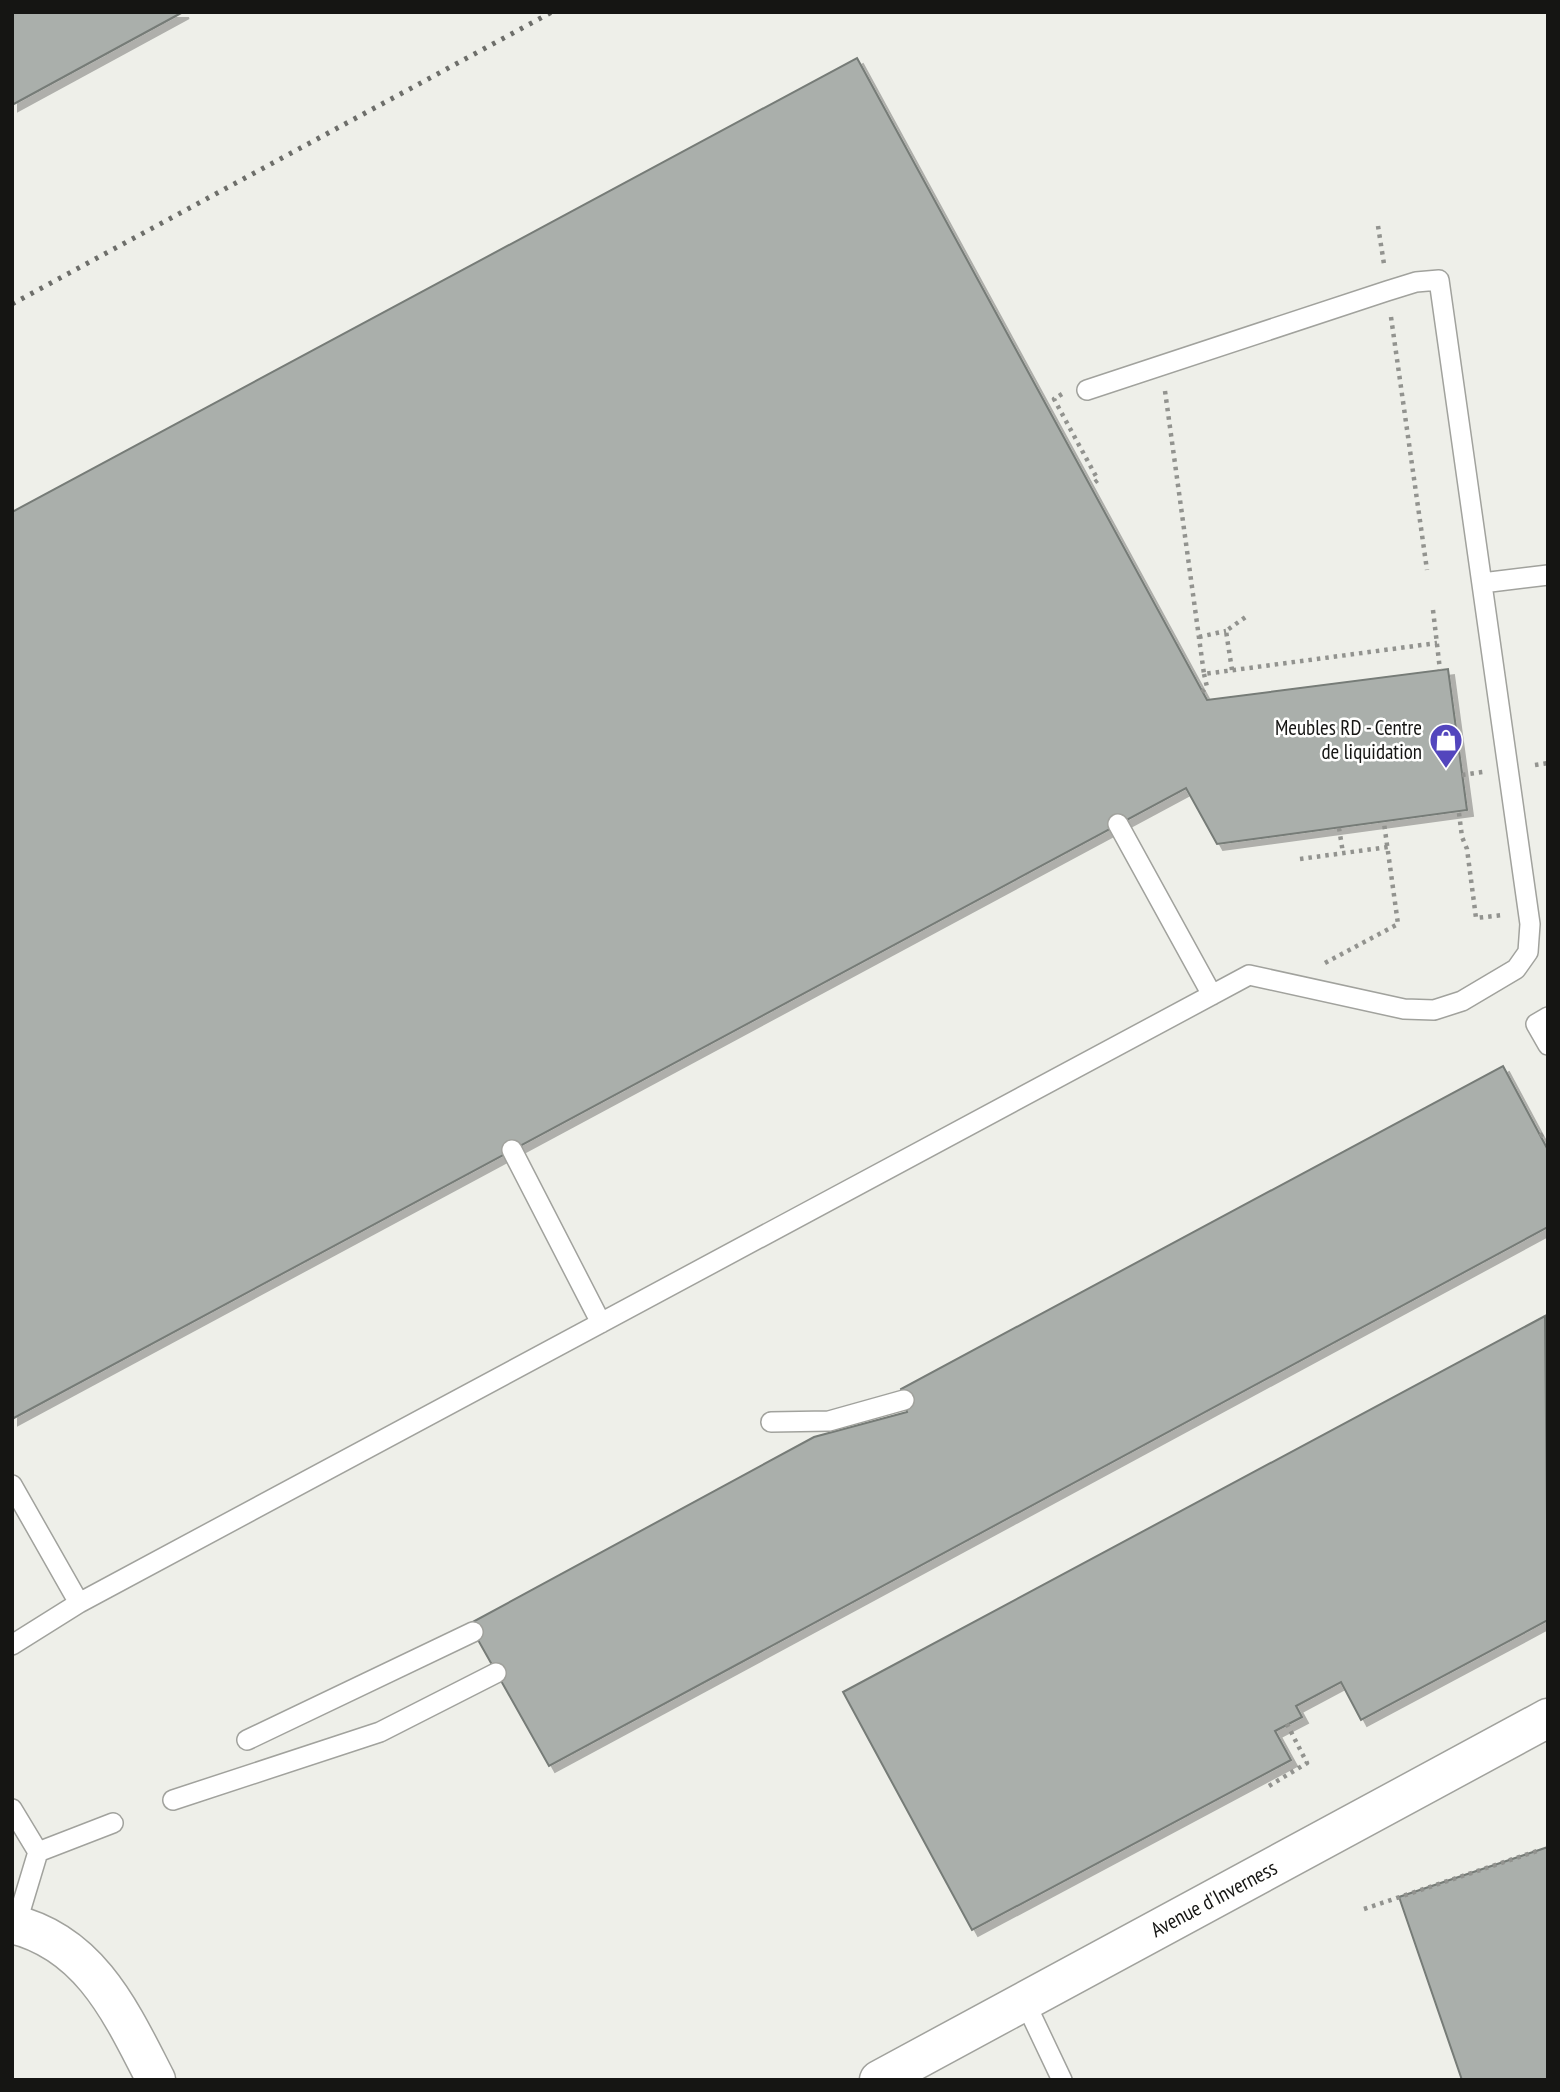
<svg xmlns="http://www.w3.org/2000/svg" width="1560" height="2092" viewBox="0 0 1560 2092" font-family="'PT Sans Narrow',sans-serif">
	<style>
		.building { fill: #aaafab; stroke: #767b77; stroke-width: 2; filter: url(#shadow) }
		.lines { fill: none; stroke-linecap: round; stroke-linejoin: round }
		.service-casing { stroke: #a1a29d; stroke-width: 22 }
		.minor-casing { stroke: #a1a29d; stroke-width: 41 }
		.path { stroke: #92938f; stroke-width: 4.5; stroke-dasharray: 3.5 5; stroke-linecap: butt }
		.service { stroke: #fff; stroke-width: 19 }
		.minor { stroke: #fff; stroke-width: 38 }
		.rail { stroke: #6d6e6a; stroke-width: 5; stroke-dasharray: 3.5 7; stroke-linecap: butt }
		.labels { text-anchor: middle; stroke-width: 5; stroke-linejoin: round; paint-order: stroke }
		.poi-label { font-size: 21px; fill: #151513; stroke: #fffffe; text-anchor: end }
		.street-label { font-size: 21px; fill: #151513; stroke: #fffffe }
	</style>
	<defs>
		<filter id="shadow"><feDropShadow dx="6" dy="6" stdDeviation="0" flood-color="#0004"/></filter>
	</defs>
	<rect width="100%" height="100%" fill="#eeefe9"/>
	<path class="building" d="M 12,12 L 183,12 L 12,105 Z
		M 857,58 L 1207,700 L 1448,669 L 1467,810 L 1217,844 L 1186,788 L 12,1419 L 12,512 Z
		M 1503,1066 L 1548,1150 L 1548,1227 L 549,1766 L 469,1624 L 814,1437 L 907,1412 L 901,1389 Z
		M 1545,1316 L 1548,1620 L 1361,1720 L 1341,1682 L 1296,1706 L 1302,1717 L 1275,1731 L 1291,1760 L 972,1930 L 843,1692 Z
		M 1548,1847 L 1548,2080 L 1462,2080 L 1399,1897 Z"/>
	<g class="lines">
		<defs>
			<path id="service" d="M 1482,583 L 1548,575
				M 1118,824 L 1212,995
				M 1548,1017 L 1536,1024 L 1548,1045
				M 512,1150 L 601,1323
				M 771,1422 L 829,1421 L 904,1400
				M 12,1485 L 79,1603
				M 12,1645 L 79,1603 L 1249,975 L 1404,1009 L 1434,1010 L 1462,1001 L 1516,969 L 1528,952 L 1530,924 L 1439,280 L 1416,282 L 1387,291 L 1087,390
				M 247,1740 L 473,1632
				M 173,1800 L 380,1732 L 496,1673
				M 12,1809 L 38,1852 L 16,1925
				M 38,1852 L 113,1823
				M 1025,2002 L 1062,2080"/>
			<path id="minor" d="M 12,1924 C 91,1943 122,2014 156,2080
				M 879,2080 L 1548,1718"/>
		</defs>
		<use href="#service" class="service-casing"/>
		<use href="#minor" class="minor-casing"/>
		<path class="path" d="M 1378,226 L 1384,264
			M 1391,317 L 1427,570
			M 1165,391 L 1204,674 L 1437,643
			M 1062,394 L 1054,399 L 1098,480 L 1091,485
			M 1433,610 L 1440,670
			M 1199,637 L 1226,631
			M 1232,670 L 1226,631 L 1247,616
			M 1202,692 L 1207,687 L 1204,674
			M 1535,765 L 1548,763
			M 1462,775 L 1483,772
			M 1459,813 L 1462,837 L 1467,849 L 1476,918 L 1503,915
			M 1339,828 L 1343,853
			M 1300,859 L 1388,847
			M 1325,963 L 1398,924 L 1384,823
			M 1540,1136 L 1548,1131
			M 1269,1786 L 1307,1763 L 1287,1724
			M 1364,1909 L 1537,1851"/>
		<use href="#service" class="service"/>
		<use href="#minor" class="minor"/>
		<path class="rail" d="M 12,304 L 552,12"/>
	</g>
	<defs>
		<symbol id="shop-pin" viewBox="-11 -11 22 30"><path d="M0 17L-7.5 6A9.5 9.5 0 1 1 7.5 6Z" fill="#5346bd" stroke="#fffffe"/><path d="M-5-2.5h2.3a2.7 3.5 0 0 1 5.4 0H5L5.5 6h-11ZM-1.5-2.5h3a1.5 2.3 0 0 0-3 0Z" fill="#fff"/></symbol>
	</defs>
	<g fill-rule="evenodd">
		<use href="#shop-pin" x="1427" y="721" width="38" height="52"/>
	</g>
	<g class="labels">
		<g class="poi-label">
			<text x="1422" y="735">Meubles RD - Centre<tspan x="1422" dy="24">de liquidation</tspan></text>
		</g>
		<g class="street-label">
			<text transform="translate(1214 1899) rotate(-28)" y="7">Avenue d'Inverness</text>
		</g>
	</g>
	<rect width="1560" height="2092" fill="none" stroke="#151513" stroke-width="28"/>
</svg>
